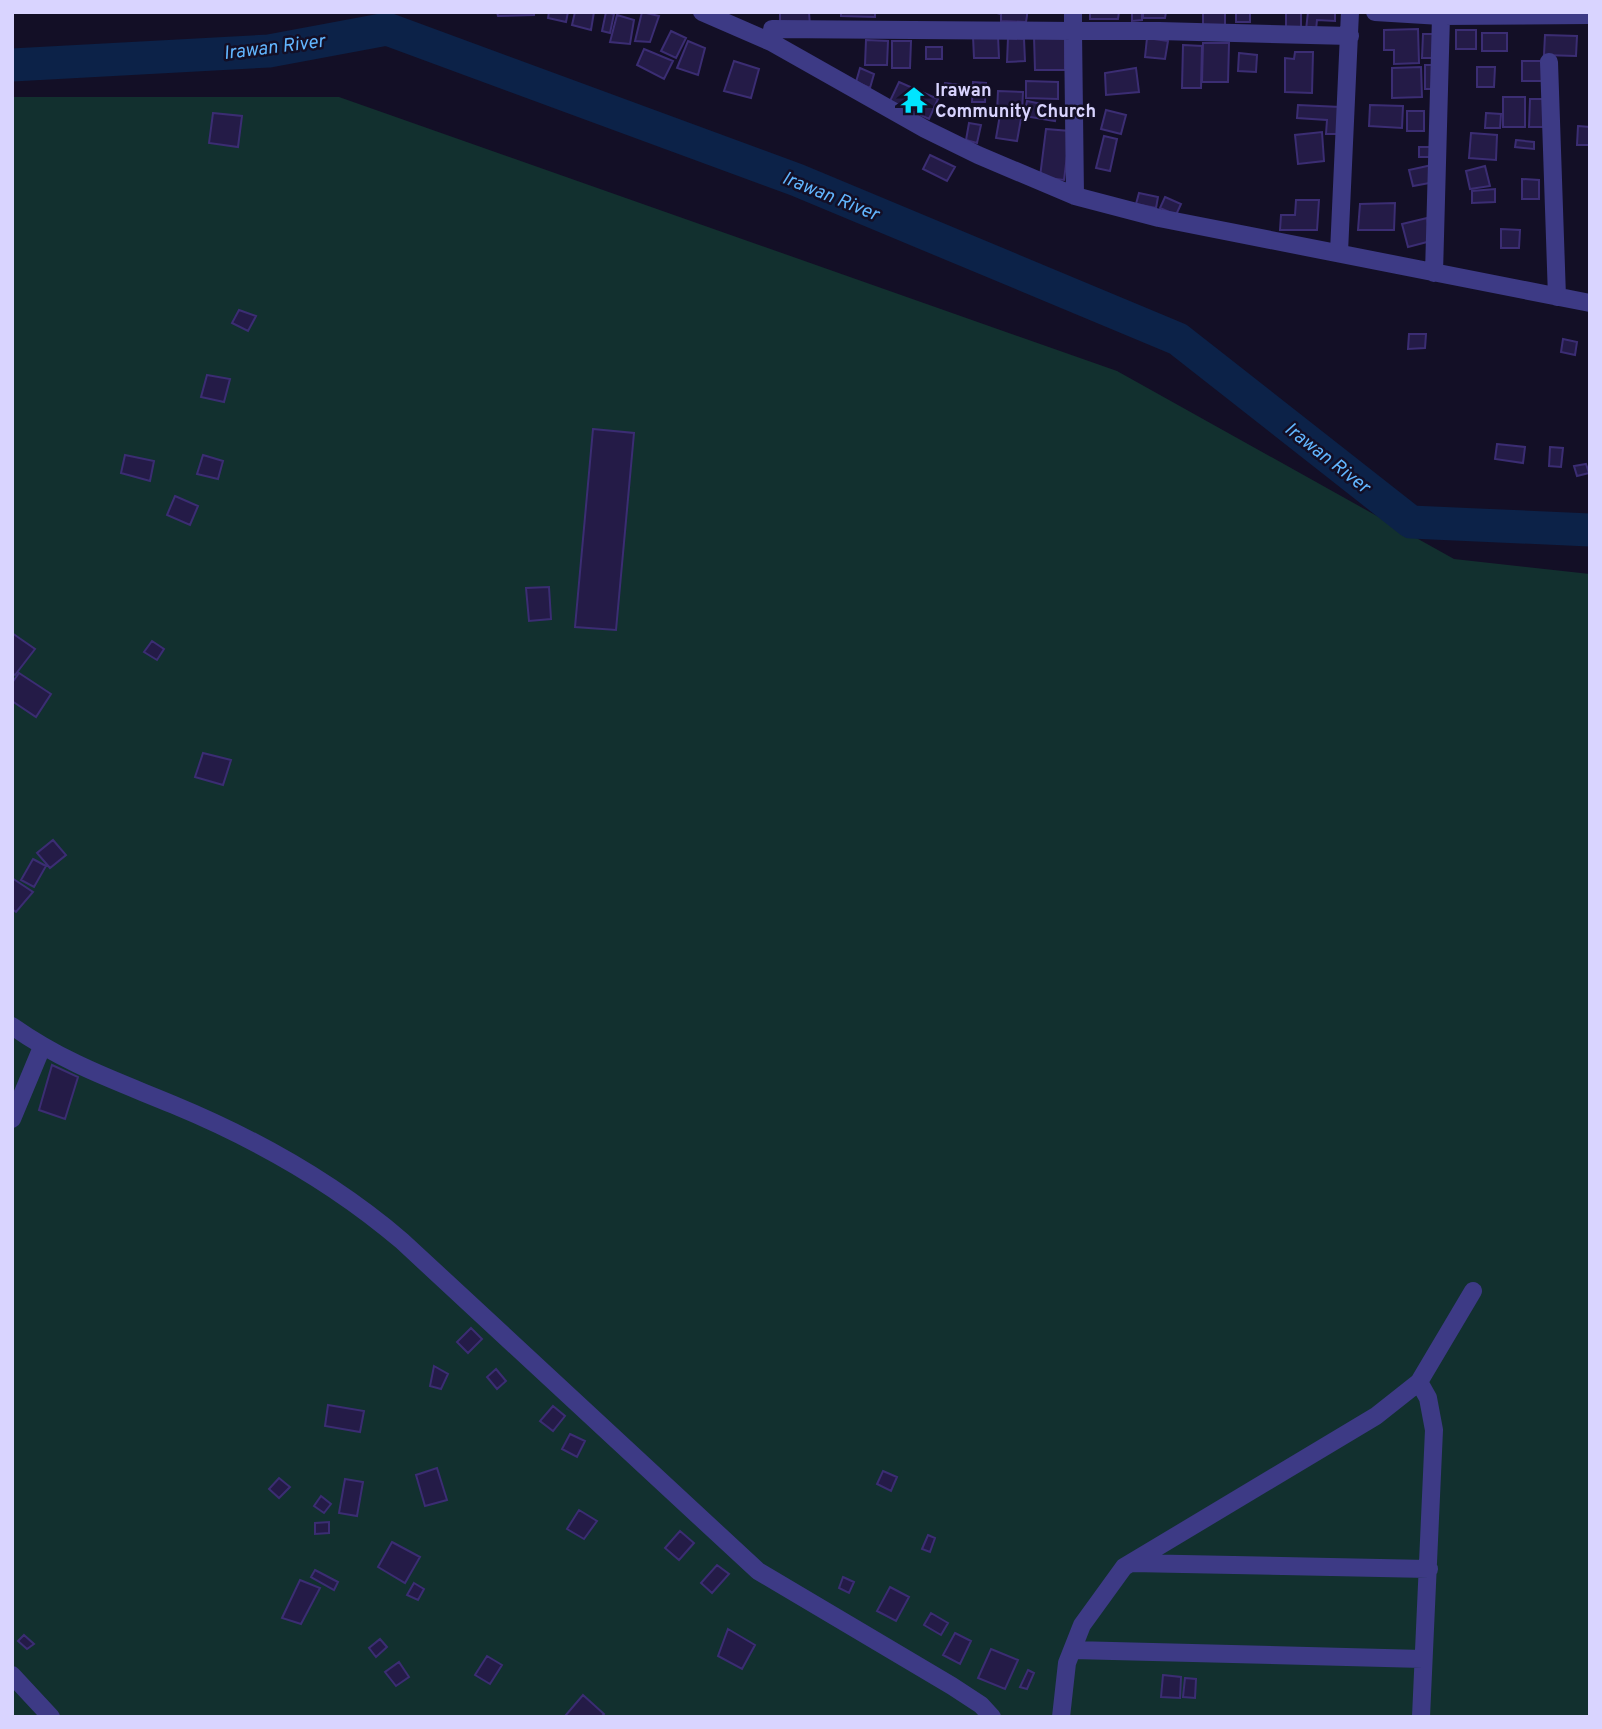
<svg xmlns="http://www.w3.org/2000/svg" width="1602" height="1729" viewBox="0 0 1602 1729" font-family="Overpass,sans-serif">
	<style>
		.green { fill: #12302f }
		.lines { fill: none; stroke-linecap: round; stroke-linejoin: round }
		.river { stroke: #0c2248; stroke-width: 33 }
		.building { fill: #241b47; stroke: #3b2d73; stroke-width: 2 }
		.street { stroke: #3d3a85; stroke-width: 18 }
		.labels { text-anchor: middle; stroke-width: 5; stroke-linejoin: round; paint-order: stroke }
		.poi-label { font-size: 18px; font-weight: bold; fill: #d9d4ff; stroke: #130f26; text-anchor: start }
		.water-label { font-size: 19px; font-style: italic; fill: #62b6ff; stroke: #130f26 }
	</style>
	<rect width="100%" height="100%" fill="#130f26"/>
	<path class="green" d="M 12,97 L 339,97 L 1117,371 L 1454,559 L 1590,574 L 1590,1717 L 12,1717 Z"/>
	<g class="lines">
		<path class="river" d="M 12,65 L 269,51 L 387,29 L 797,180 L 1178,339 L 1411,522 L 1590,530"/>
	</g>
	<path class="building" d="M 497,12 L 534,12 L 534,15 L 498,16 Z
		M 549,12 L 568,12 L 566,22 L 548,18 Z
		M 575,12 L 594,12 L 591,30 L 572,25 Z
		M 606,12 L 614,14 L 610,33 L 602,31 Z
		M 642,12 L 659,16 L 650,42 L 635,41 Z
		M 780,12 L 809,12 L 810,26 L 780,27 Z
		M 841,12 L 875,12 L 875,17 L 841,16 Z
		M 993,12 L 1027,12 L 1027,16 L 1026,22 L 1001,21 L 1001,14 Z
		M 1090,12 L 1119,12 L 1118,19 L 1090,19 Z
		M 1132,12 L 1142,12 L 1142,20 L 1132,21 Z
		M 1143,12 L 1166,12 L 1165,18 L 1143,18 Z
		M 1203,12 L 1225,12 L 1225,28 L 1203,28 Z
		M 1236,12 L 1250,12 L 1250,22 L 1236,22 Z
		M 1286,12 L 1301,12 L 1301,28 L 1286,27 Z
		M 1308,12 L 1335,12 L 1335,21 L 1317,20 L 1316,30 L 1306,30 Z
		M 617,15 L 634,20 L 630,44 L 610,42 Z
		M 1418,29 L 1419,63 L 1394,64 L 1394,50 L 1384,50 L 1384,30 Z
		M 1456,30 L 1476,30 L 1476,49 L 1456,49 Z
		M 671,31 L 686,38 L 676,58 L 661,51 Z
		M 1482,33 L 1507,33 L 1507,51 L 1482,51 Z
		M 1423,34 L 1439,34 L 1438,58 L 1422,58 Z
		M 1545,35 L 1577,36 L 1576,56 L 1544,55 Z
		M 973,36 L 998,36 L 999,58 L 974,58 Z
		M 1034,36 L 1065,37 L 1065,70 L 1035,70 Z
		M 1008,38 L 1024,39 L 1025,61 L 1007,62 Z
		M 1147,38 L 1168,41 L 1165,59 L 1145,57 Z
		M 866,40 L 888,41 L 887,65 L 865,65 Z
		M 688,41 L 705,48 L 698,75 L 677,68 Z
		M 892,41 L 911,41 L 910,68 L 892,68 Z
		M 1203,43 L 1229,43 L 1228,82 L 1202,82 Z
		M 1183,45 L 1202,46 L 1201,88 L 1182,88 Z
		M 926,47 L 942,47 L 942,59 L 926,59 Z
		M 644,49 L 673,61 L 664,79 L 637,65 Z
		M 1295,52 L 1313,52 L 1312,93 L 1285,92 L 1285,58 L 1294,59 Z
		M 1239,53 L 1257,55 L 1256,72 L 1238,71 Z
		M 734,61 L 759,69 L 751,98 L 724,91 Z
		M 1522,61 L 1543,61 L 1543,81 L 1522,81 Z
		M 1425,65 L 1437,65 L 1436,89 L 1425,89 Z
		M 1421,67 L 1422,97 L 1392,98 L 1392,68 Z
		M 1477,67 L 1495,67 L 1494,87 L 1477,87 Z
		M 860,68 L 874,74 L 870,88 L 856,82 Z
		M 1136,68 L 1139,92 L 1106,95 L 1105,73 Z
		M 1026,81 L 1058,82 L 1058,99 L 1026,98 Z
		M 899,82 L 938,99 L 929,119 L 890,101 Z
		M 973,82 L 986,83 L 985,102 L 972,102 Z
		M 945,83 L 961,85 L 959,97 L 943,95 Z
		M 998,91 L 1023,92 L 1022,114 L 997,113 Z
		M 1503,97 L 1525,97 L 1525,127 L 1503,127 Z
		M 1530,99 L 1543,99 L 1543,127 L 1529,127 Z
		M 1027,101 L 1057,107 L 1055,121 L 1024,116 Z
		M 1298,105 L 1340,107 L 1338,134 L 1326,134 L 1327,120 L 1297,118 Z
		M 1370,105 L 1403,106 L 1402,128 L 1369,126 Z
		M 1106,110 L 1126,115 L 1121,134 L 1101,129 Z
		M 1407,111 L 1424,111 L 1424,131 L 1407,131 Z
		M 213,113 L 242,116 L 238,147 L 209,143 Z
		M 1486,113 L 1501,114 L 1500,128 L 1485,128 Z
		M 1000,115 L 1021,119 L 1017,141 L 996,138 Z
		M 969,123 L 981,125 L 977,143 L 966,140 Z
		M 1578,126 L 1590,127 L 1590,145 L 1577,145 Z
		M 1046,129 L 1070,131 L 1064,180 L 1040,177 Z
		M 1322,132 L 1324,161 L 1298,164 L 1295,135 Z
		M 1471,133 L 1497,135 L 1496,160 L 1469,158 Z
		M 1104,136 L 1117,139 L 1110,171 L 1096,168 Z
		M 1516,140 L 1534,142 L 1534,149 L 1515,147 Z
		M 1419,147 L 1431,147 L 1431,157 L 1419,157 Z
		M 930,155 L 955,167 L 947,181 L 923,169 Z
		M 1432,165 L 1435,182 L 1413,186 L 1409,170 Z
		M 1485,166 L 1490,186 L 1470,189 L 1466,171 Z
		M 1522,179 L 1539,180 L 1539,199 L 1522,199 Z
		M 1495,189 L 1495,202 L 1472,203 L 1472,191 Z
		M 1139,193 L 1158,197 L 1156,208 L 1136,204 Z
		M 1165,197 L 1181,204 L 1176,215 L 1160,208 Z
		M 1296,200 L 1319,200 L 1317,230 L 1280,230 L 1281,215 L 1295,215 Z
		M 1395,203 L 1394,230 L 1358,230 L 1360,204 Z
		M 1427,218 L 1431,241 L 1408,247 L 1402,224 Z
		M 1501,229 L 1520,230 L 1519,248 L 1501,248 Z
		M 239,310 L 256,316 L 248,331 L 232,323 Z
		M 1409,334 L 1426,334 L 1425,348 L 1408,349 Z
		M 1563,339 L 1577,342 L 1575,355 L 1561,352 Z
		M 207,375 L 230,379 L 224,402 L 201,397 Z
		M 593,429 L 634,433 L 616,630 L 575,627 Z
		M 1497,444 L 1525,447 L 1523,463 L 1495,459 Z
		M 1550,447 L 1563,448 L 1561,467 L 1549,466 Z
		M 125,455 L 154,461 L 150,481 L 121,473 Z
		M 203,455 L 223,461 L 218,479 L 197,474 Z
		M 1586,464 L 1589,473 L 1577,476 L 1574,466 Z
		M 175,496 L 198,506 L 190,525 L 167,515 Z
		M 549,587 L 551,619 L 529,621 L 526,588 Z
		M 12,633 L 35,649 L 15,675 L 12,673 Z
		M 152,641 L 164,649 L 157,660 L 144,652 Z
		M 19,673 L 51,694 L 36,717 L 12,701 L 12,683 Z
		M 203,753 L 231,760 L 223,785 L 195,777 Z
		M 53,840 L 66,855 L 50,868 L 37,853 Z
		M 33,859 L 46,866 L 34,887 L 21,880 Z
		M 12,878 L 33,892 L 16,912 L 12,909 Z
		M 52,1065 L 78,1077 L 65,1119 L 39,1110 Z
		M 471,1328 L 482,1339 L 468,1353 L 457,1342 Z
		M 434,1366 L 448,1374 L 441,1389 L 430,1386 Z
		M 496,1369 L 506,1381 L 497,1389 L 487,1377 Z
		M 328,1405 L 364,1411 L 360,1432 L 325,1426 Z
		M 553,1406 L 565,1416 L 553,1431 L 540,1421 Z
		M 570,1434 L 585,1441 L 577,1457 L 562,1449 Z
		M 437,1468 L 447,1500 L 425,1506 L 416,1475 Z
		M 883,1471 L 897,1477 L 891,1491 L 877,1484 Z
		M 279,1478 L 290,1487 L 279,1498 L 269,1489 Z
		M 345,1479 L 363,1482 L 357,1516 L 339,1513 Z
		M 321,1496 L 331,1504 L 324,1513 L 314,1506 Z
		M 579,1510 L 597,1521 L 584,1539 L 567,1529 Z
		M 329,1522 L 329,1533 L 315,1534 L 315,1523 Z
		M 680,1531 L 694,1543 L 679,1560 L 665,1548 Z
		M 928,1535 L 935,1538 L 930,1552 L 922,1549 Z
		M 392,1542 L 420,1557 L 405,1583 L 378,1567 Z
		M 717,1565 L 729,1574 L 712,1593 L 701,1583 Z
		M 315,1570 L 338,1582 L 334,1590 L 311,1577 Z
		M 843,1577 L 854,1582 L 849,1593 L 839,1588 Z
		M 300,1580 L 320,1588 L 301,1624 L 282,1618 Z
		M 414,1583 L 424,1589 L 418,1600 L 407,1595 Z
		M 890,1587 L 909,1597 L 896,1621 L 877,1611 Z
		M 931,1613 L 948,1623 L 941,1635 L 924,1625 Z
		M 728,1629 L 755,1645 L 742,1669 L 718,1656 Z
		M 955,1633 L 971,1641 L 960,1664 L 943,1655 Z
		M 24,1635 L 34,1644 L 27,1649 L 18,1641 Z
		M 380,1639 L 387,1647 L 376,1657 L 369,1648 Z
		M 991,1649 L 1018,1660 L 1005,1689 L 978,1678 Z
		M 487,1656 L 502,1665 L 490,1684 L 475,1675 Z
		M 399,1662 L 409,1677 L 396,1686 L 385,1672 Z
		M 1028,1670 L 1034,1673 L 1027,1689 L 1020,1687 Z
		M 1163,1675 L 1181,1677 L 1180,1698 L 1161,1697 Z
		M 1185,1678 L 1196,1679 L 1195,1698 L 1183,1697 Z
		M 583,1695 L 604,1714 L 601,1717 L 565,1716 Z"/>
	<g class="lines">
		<path class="street" d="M 702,12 L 771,42 L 925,129 L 978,155 L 1075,196 L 1159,218 L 1590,303
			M 1073,12 L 1073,31 L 1159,31 L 1350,36
			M 1375,12 L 1441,16 L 1590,15
			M 772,29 L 1073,31 L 1075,196
			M 1549,62 L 1557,297
			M 1339,252 L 1350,12
			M 1434,273 L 1441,16
			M 12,1026 C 66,1064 114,1080 174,1105 C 256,1139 334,1183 402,1241 L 758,1571 L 952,1686 L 981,1705 L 992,1717
			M 12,1119 L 42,1047
			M 1419,1382 L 1428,1398 L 1434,1430 L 1421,1717
			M 1132,1563 L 1429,1569
			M 1073,1650 L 1423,1659
			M 12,1675 L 51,1717
			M 1061,1717 L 1067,1663 L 1082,1625 L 1124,1567 L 1376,1416 L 1419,1382 L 1473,1291"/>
	</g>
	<defs>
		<symbol id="temple-bare" viewBox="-9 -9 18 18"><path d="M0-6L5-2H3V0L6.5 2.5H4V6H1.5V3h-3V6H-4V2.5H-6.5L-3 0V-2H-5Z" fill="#00e5ff" stroke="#130f26" stroke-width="2.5" paint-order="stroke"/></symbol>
	</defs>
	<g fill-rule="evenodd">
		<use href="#temple-bare" x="895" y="81" width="38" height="38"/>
	</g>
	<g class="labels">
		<g class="poi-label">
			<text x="935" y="96">Irawan<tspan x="935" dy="21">Community Church</tspan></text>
		</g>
		<g class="water-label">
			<text transform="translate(274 46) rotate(-7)" y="7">Irawan River</text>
			<text transform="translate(831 195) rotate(22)" y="7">Irawan River</text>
			<text transform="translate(1328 457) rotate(38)" y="7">Irawan River</text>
		</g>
	</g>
	<rect width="1602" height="1729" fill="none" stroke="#d9d4ff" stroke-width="28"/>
</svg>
